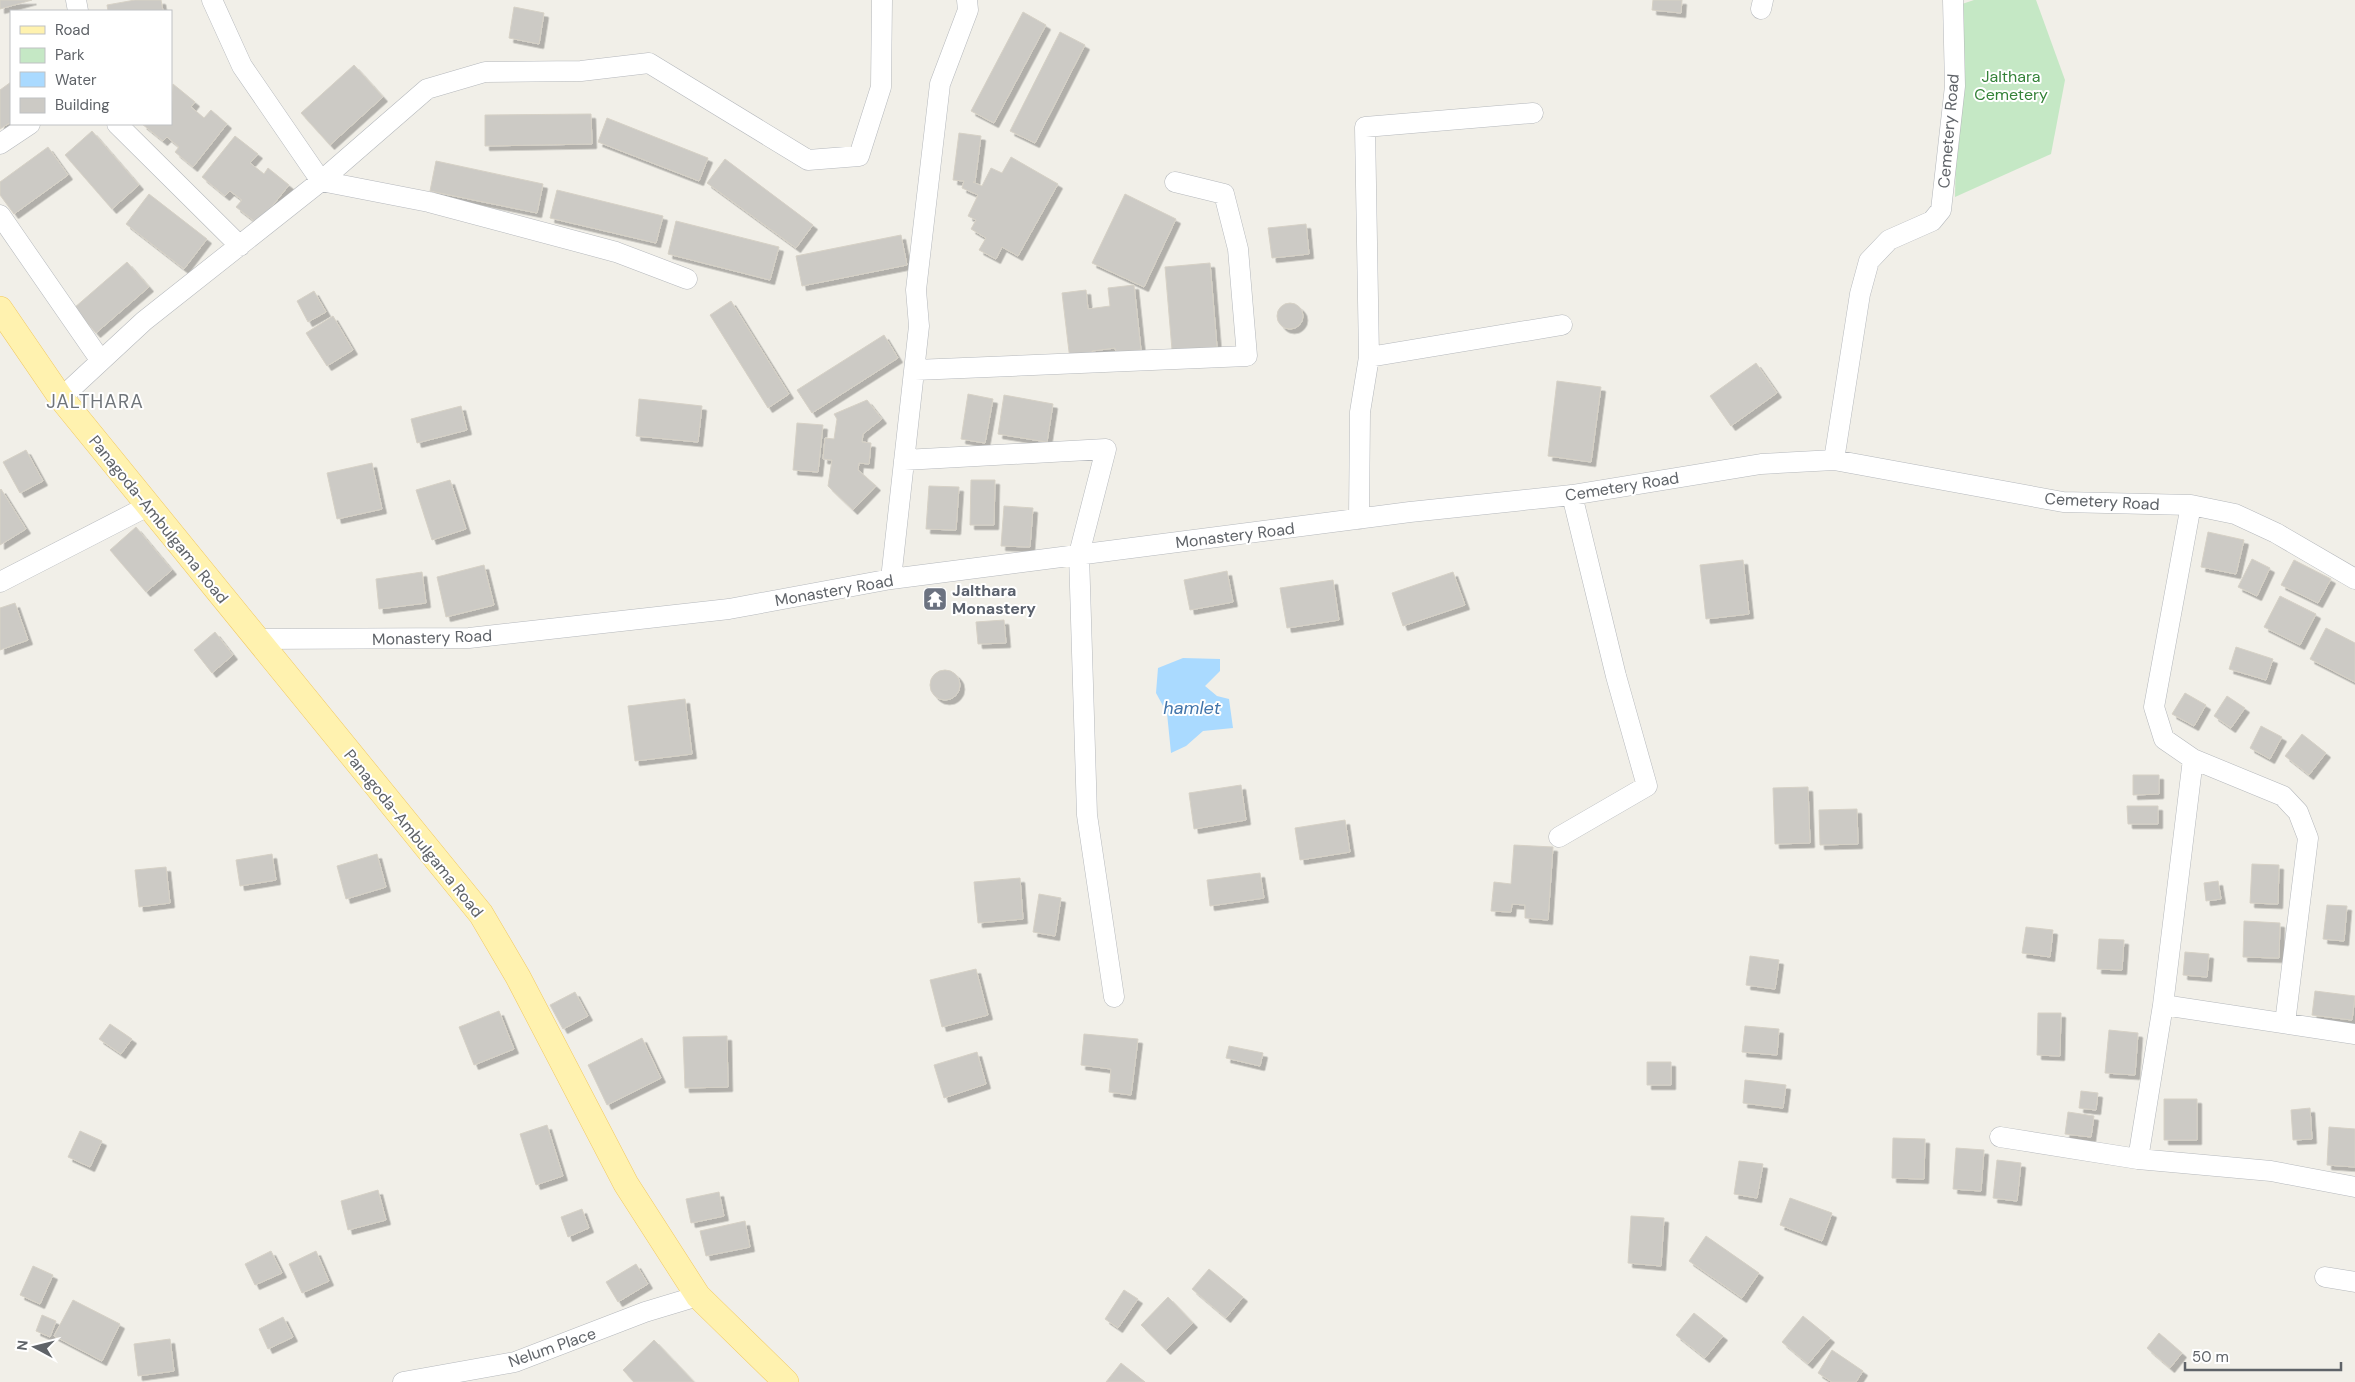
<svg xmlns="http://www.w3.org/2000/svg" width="2355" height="1382" viewBox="0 0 2355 1382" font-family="'DM Sans',sans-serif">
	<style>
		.green { fill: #c5e8c5 }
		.water { fill: #aadaff }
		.building { fill: #cccac5; stroke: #d6d1c6; filter: url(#shadow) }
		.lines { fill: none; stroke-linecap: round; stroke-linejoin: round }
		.minor-casing { stroke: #b5b8bc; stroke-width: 21 }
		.major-casing { stroke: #f2c960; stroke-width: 26 }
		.minor { stroke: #fff; stroke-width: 20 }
		.major { stroke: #fff2af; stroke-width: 25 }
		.labels { text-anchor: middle; stroke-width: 4; stroke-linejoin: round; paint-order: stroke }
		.park-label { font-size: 16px; fill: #348238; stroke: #fff }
		.street-label { font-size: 16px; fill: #5f6368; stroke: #fff }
		.worship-label { font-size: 16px; font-weight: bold; fill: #5b616d; stroke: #fff; text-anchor: start }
		.water-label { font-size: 18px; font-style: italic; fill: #4174aa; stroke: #fff }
		.quarter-label { font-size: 19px; letter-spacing: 1px; fill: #70757a; stroke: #fff }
	</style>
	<defs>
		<filter id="shadow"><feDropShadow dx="4.5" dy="4.5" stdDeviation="0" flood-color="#0004"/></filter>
	</defs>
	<rect width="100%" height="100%" fill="#f1efe8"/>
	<path class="green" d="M 1974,0 L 2036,0 L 2065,80 L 2051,154 L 1955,197 L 1959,5 Z"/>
	<path class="water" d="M 1183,658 L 1220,659 L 1220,671 L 1205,686 L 1217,696 L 1229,699 L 1233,728 L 1203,731 L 1186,746 L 1171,753 L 1167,713 L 1156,693 L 1158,668 Z"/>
	<path class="building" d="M 0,0 L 32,0 L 0,9 Z
		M 135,0 L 161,0 L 163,11 L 108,11 L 107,5 Z
		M 1653,0 L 1682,0 L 1681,13 L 1652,10 Z
		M 514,7 L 544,13 L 539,44 L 509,38 Z
		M 1023,12 L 1046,25 L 994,123 L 971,111 Z
		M 1060,32 L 1085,45 L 1035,143 L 1010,131 Z
		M 354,65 L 383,97 L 330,145 L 301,113 Z
		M 11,82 L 11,122 L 0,129 L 0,90 Z
		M 173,84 L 195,102 L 191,107 L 204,118 L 211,110 L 227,124 L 193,167 L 175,152 L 179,147 L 167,137 L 163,141 L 142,124 L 171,124 Z
		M 591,114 L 592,144 L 485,146 L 485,115 Z
		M 607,118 L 708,158 L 699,181 L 598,142 Z
		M 92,131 L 139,185 L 112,209 L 65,155 Z
		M 959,133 L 981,136 L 975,182 L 973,182 L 982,186 L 991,168 L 1002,173 L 1011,157 L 1058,184 L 1018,256 L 1002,247 L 996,259 L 979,250 L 986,238 L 971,229 L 976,220 L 968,216 L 978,195 L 962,188 L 964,181 L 953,180 Z
		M 235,136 L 258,154 L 250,163 L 264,174 L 268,168 L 289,185 L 258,224 L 236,207 L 242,200 L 230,191 L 225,196 L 202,177 Z
		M 48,147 L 68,175 L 14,214 L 0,195 L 0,182 Z
		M 725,159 L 813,225 L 796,248 L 707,183 Z
		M 436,161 L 543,184 L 537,213 L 430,191 Z
		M 557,190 L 663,216 L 656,243 L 550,218 Z
		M 149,194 L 207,239 L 184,269 L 126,224 Z
		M 1125,194 L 1176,219 L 1144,287 L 1092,263 Z
		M 676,221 L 779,247 L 770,280 L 668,254 Z
		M 1306,224 L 1309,254 L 1272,258 L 1268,228 Z
		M 901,235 L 907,265 L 802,286 L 796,256 Z
		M 127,262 L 149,287 L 96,333 L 74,308 Z
		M 1210,263 L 1217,347 L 1172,350 L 1165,267 Z
		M 1134,285 L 1141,350 L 1116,353 L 1115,348 L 1092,351 L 1093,358 L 1070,360 L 1062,293 L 1086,290 L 1088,309 L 1110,306 L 1108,288 Z
		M 314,291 L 326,312 L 308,322 L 297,301 Z
		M 731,301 L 789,394 L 768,408 L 710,315 Z
		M1277 316a13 13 0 1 1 26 0a13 13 0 1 1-26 0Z
		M 333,316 L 353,350 L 327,366 L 306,333 Z
		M 884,335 L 898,358 L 812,413 L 797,390 Z
		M 1756,363 L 1777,393 L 1731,426 L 1710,396 Z
		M 1557,381 L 1601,387 L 1591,462 L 1548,456 Z
		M 968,394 L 993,399 L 985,443 L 961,439 Z
		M 1004,395 L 1053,404 L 1047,442 L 998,434 Z
		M 639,399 L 702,406 L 698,442 L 636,436 Z
		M 867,400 L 882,419 L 863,434 L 862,442 L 871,443 L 869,464 L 859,463 L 858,470 L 876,486 L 853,510 L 828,486 L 832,460 L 823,459 L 825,438 L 834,439 L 837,419 L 834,414 Z
		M 461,406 L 467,430 L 417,443 L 411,419 Z
		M 797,423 L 823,425 L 818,472 L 793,470 Z
		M 26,450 L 43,481 L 20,493 L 3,462 Z
		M 372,463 L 382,509 L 337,519 L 327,473 Z
		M 450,480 L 466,529 L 432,540 L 416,490 Z
		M 971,480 L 995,480 L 994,525 L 970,525 Z
		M 929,486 L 959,487 L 956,530 L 926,529 Z
		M 1,489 L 26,529 L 0,545 L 0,490 Z
		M 1004,506 L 1033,508 L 1030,547 L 1001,546 Z
		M 136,527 L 172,570 L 146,592 L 110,550 Z
		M 2208,532 L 2244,540 L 2236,574 L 2201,567 Z
		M 2252,559 L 2270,568 L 2257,596 L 2238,587 Z
		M 1743,560 L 1749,614 L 1706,619 L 1700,565 Z
		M 2294,560 L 2331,579 L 2318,603 L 2281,585 Z
		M 484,565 L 494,605 L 446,617 L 437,577 Z
		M 1227,571 L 1233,602 L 1190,610 L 1184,580 Z
		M 422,572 L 426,603 L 379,609 L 376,579 Z
		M 1453,572 L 1465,605 L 1403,626 L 1392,593 Z
		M 1333,580 L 1339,620 L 1287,628 L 1280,588 Z
		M 2280,596 L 2316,614 L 2300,645 L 2264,627 Z
		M 15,603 L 28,640 L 0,650 L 0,608 Z
		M 1004,620 L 1006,643 L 978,644 L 976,622 Z
		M 2326,628 L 2355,643 L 2355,682 L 2310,659 Z
		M 215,632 L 233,655 L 212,673 L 194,650 Z
		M 2236,647 L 2273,659 L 2266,680 L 2229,669 Z
		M930 685a15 15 0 1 1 30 0a15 15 0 1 1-30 0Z
		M 2185,693 L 2206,705 L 2194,726 L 2172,714 Z
		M 2227,696 L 2245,708 L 2231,728 L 2214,716 Z
		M 685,699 L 692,754 L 635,761 L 628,706 Z
		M 2261,726 L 2282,737 L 2270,759 L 2250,748 Z
		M 2302,734 L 2326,753 L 2309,775 L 2285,756 Z
		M 2133,775 L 2159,775 L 2159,794 L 2133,795 Z
		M 1241,785 L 1246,820 L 1194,829 L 1189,793 Z
		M 1808,787 L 1810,843 L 1775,844 L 1773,788 Z
		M 2127,806 L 2158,806 L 2158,824 L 2128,824 Z
		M 1857,809 L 1858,844 L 1820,845 L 1819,810 Z
		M 1345,820 L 1350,852 L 1300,860 L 1295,828 Z
		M 1514,845 L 1553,847 L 1548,920 L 1525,918 L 1525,905 L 1512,904 L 1511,912 L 1491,911 L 1494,882 L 1511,884 Z
		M 272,854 L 276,880 L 240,886 L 236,860 Z
		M 377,854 L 386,887 L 346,899 L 337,866 Z
		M 2252,864 L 2279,865 L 2278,904 L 2250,903 Z
		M 166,867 L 170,903 L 139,907 L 135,870 Z
		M 1260,873 L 1264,898 L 1210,906 L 1207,880 Z
		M 1020,878 L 1023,919 L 978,923 L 974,882 Z
		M 2218,881 L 2221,899 L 2206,901 L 2204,883 Z
		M 1039,894 L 1061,898 L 1055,936 L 1033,932 Z
		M 2327,905 L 2347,906 L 2344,941 L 2323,939 Z
		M 2244,921 L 2280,923 L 2279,958 L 2243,957 Z
		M 2026,927 L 2053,930 L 2050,957 L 2022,953 Z
		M 2099,939 L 2124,940 L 2122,970 L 2097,969 Z
		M 2185,952 L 2209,954 L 2207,977 L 2183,975 Z
		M 1750,956 L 1779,960 L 1775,989 L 1746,985 Z
		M 976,969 L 988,1015 L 942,1027 L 930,980 Z
		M 2315,991 L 2355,996 L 2352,1020 L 2312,1015 Z
		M 575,992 L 588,1016 L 563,1029 L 550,1005 Z
		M 499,1011 L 514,1049 L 474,1065 L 459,1027 Z
		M 2038,1013 L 2061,1013 L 2060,1056 L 2037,1055 Z
		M 110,1024 L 132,1039 L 121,1054 L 99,1039 Z
		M 1745,1026 L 1779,1029 L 1777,1055 L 1742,1052 Z
		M 2109,1030 L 2138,1033 L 2135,1075 L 2105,1073 Z
		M 1084,1034 L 1138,1039 L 1131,1095 L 1109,1092 L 1111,1069 L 1081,1065 Z
		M 727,1036 L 728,1087 L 685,1088 L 683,1037 Z
		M 642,1038 L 661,1078 L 607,1105 L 588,1065 Z
		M 1229,1046 L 1263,1053 L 1260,1066 L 1226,1058 Z
		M 977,1052 L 986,1084 L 944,1098 L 934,1065 Z
		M 1647,1062 L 1671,1062 L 1671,1085 L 1647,1085 Z
		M 1745,1080 L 1786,1085 L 1783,1108 L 1743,1103 Z
		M 2081,1091 L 2098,1093 L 2096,1110 L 2079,1108 Z
		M 2164,1099 L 2197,1099 L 2197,1140 L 2164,1140 Z
		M 2310,1108 L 2312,1139 L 2293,1140 L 2291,1110 Z
		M 2068,1112 L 2094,1116 L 2091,1137 L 2065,1134 Z
		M 547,1125 L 563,1176 L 536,1185 L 520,1134 Z
		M 2329,1127 L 2355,1129 L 2355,1167 L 2327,1165 Z
		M 80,1131 L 102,1141 L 90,1167 L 68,1157 Z
		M 1893,1138 L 1925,1139 L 1924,1179 L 1892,1178 Z
		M 1956,1148 L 1984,1150 L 1981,1191 L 1953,1189 Z
		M 1997,1160 L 2021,1163 L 2017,1201 L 1993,1198 Z
		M 1739,1161 L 1763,1164 L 1757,1198 L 1734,1194 Z
		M 378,1190 L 386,1220 L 348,1230 L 341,1201 Z
		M 719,1192 L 724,1216 L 691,1223 L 686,1199 Z
		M 1790,1198 L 1832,1213 L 1822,1241 L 1780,1225 Z
		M 582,1209 L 589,1228 L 568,1237 L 561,1217 Z
		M 1631,1216 L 1664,1218 L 1661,1266 L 1628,1263 Z
		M 745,1221 L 750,1247 L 706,1256 L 700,1231 Z
		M 1706,1236 L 1759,1273 L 1742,1298 L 1689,1261 Z
		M 271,1251 L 282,1273 L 255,1285 L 245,1264 Z
		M 316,1251 L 329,1281 L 302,1293 L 289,1264 Z
		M 636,1264 L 648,1284 L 618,1302 L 606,1282 Z
		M 33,1266 L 53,1275 L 40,1304 L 20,1295 Z
		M 1209,1269 L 1243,1297 L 1226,1318 L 1192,1289 Z
		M 1124,1290 L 1138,1299 L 1118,1328 L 1105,1319 Z
		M 1168,1297 L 1193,1323 L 1166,1350 L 1141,1325 Z
		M 73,1300 L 120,1324 L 102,1361 L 54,1336 Z
		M 1694,1313 L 1723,1336 L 1705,1358 L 1676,1335 Z
		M 42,1315 L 56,1321 L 50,1337 L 36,1331 Z
		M 1803,1316 L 1830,1338 L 1808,1364 L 1782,1342 Z
		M 283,1317 L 293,1337 L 268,1349 L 259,1329 Z
		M 2159,1333 L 2182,1353 L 2170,1368 L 2147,1348 Z
		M 170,1339 L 174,1371 L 138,1376 L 134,1344 Z
		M 654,1340 L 694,1382 L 634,1382 L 623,1370 Z
		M 1832,1350 L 1863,1371 L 1856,1382 L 1832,1382 L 1818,1373 Z
		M 1121,1363 L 1145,1382 L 1106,1382 Z"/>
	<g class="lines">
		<defs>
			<path id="minor" d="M 76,0 L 78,11
				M 212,0 L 242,66 L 321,181 L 429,202 L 616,252 L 687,279
				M 1761,9 L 1763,0
				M 117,124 L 240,246
				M 0,144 L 30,124
				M 0,215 L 101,361
				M 1369,357 L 1365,127 L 1533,113
				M 915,370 L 1247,356 L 1238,249 L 1224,194 L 1175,182
				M 61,398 L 144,321 L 321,181 L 427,89 L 485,72 L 581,71 L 649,63 L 808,160 L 859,156 L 881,87 L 882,0
				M 904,460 L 1106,449 L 1079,554 L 1087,815 L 1114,997
				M 1834,460 L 1860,294 L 1869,261 L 1889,240 L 1932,221 L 1941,210 L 1955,86 L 1953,0
				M 2191,505 L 2154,707 L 2164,739 L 2193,759 L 2163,1005 L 2355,1034
				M 1359,519 L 1360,412 L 1369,357 L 1562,325
				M 891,579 L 919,326 L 916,290 L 940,84 L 968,10 L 967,0
				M 0,582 L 148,506
				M 256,639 L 469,638 L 729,609 L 891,579 L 1410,512 L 1572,495 L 1761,464 L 1834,460 L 2063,502 L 2191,505 L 2235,514 L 2276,533 L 2355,579
				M 2193,759 L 2283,796 L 2298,812 L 2308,838 L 2285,1023
				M 1559,837 L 1647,786 L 1616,676 L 1572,495
				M 2163,1005 L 2138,1159 L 2271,1171 L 2355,1187
				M 2000,1137 L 2138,1159
				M 2325,1277 L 2355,1282
				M 403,1382 L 515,1362 L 645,1312 L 698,1296"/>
			<path id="major" d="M 0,309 L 61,398 L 481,914 L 518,977 L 626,1184 L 698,1296 L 786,1382"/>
		</defs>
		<use href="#minor" class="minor-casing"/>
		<use href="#major" class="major-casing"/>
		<use href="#minor" class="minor"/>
		<use href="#major" class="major"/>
	</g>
	<defs>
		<symbol id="temple-square" viewBox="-11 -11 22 22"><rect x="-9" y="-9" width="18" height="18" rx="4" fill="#6b7280" stroke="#fff"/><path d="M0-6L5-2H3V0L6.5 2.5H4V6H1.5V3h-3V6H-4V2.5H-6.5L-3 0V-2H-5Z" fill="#fff"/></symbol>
	</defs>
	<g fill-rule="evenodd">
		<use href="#temple-square" x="921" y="585" width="28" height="28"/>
	</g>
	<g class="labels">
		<g class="park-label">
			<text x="2011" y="82">Jalthara<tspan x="2011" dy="18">Cemetery</tspan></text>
		</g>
		<g class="street-label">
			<text transform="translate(1948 131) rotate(-85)" y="6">Cemetery Road</text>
			<text transform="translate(1622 486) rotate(-9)" y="6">Cemetery Road</text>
			<text transform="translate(2102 501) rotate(3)" y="6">Cemetery Road</text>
			<text transform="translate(159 519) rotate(51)" y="6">Panagoda-Ambulgama Road</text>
			<text transform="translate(1235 535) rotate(-7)" y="6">Monastery Road</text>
			<text transform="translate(834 590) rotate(-10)" y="6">Monastery Road</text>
			<text transform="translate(432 637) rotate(-2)" y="6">Monastery Road</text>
			<text transform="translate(414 833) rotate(51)" y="6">Panagoda-Ambulgama Road</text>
			<text transform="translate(552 1347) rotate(-19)" y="6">Nelum Place</text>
		</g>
		<g class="worship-label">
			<text x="952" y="596">Jalthara<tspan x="952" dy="18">Monastery</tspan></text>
		</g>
		<g class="water-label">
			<text x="1192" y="714">hamlet</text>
		</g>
		<g class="quarter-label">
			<text x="95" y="408">JALTHARA</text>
		</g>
	</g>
	<rect x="10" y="10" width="162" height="115" fill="#ffffff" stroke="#bfc1c3"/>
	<rect x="20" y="26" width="25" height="8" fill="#fff2af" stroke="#bfc1c3"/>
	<text x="55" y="35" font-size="15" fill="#5f6368">Road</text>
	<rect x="20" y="48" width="25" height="15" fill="#c5e8c5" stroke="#bfc1c3"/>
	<text x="55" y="60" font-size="15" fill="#5f6368">Park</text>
	<rect x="20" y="72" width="25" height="15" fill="#aadaff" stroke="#bfc1c3"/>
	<text x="55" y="85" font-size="15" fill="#5f6368">Water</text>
	<rect x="20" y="98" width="25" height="15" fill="#cccac5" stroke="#bfc1c3"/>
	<text x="55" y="110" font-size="15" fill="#5f6368">Building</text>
	<g transform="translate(35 1347) rotate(277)" stroke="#ffffff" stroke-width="4" paint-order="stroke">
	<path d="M0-4L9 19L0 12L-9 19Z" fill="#5f6368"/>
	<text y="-8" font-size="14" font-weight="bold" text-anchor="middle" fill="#5f6368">N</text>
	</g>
	<path d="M2185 1362v8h156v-8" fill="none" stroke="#5f6368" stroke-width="2.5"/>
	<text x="2192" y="1362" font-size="15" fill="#5f6368" stroke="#ffffff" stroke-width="4" paint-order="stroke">50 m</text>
</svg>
